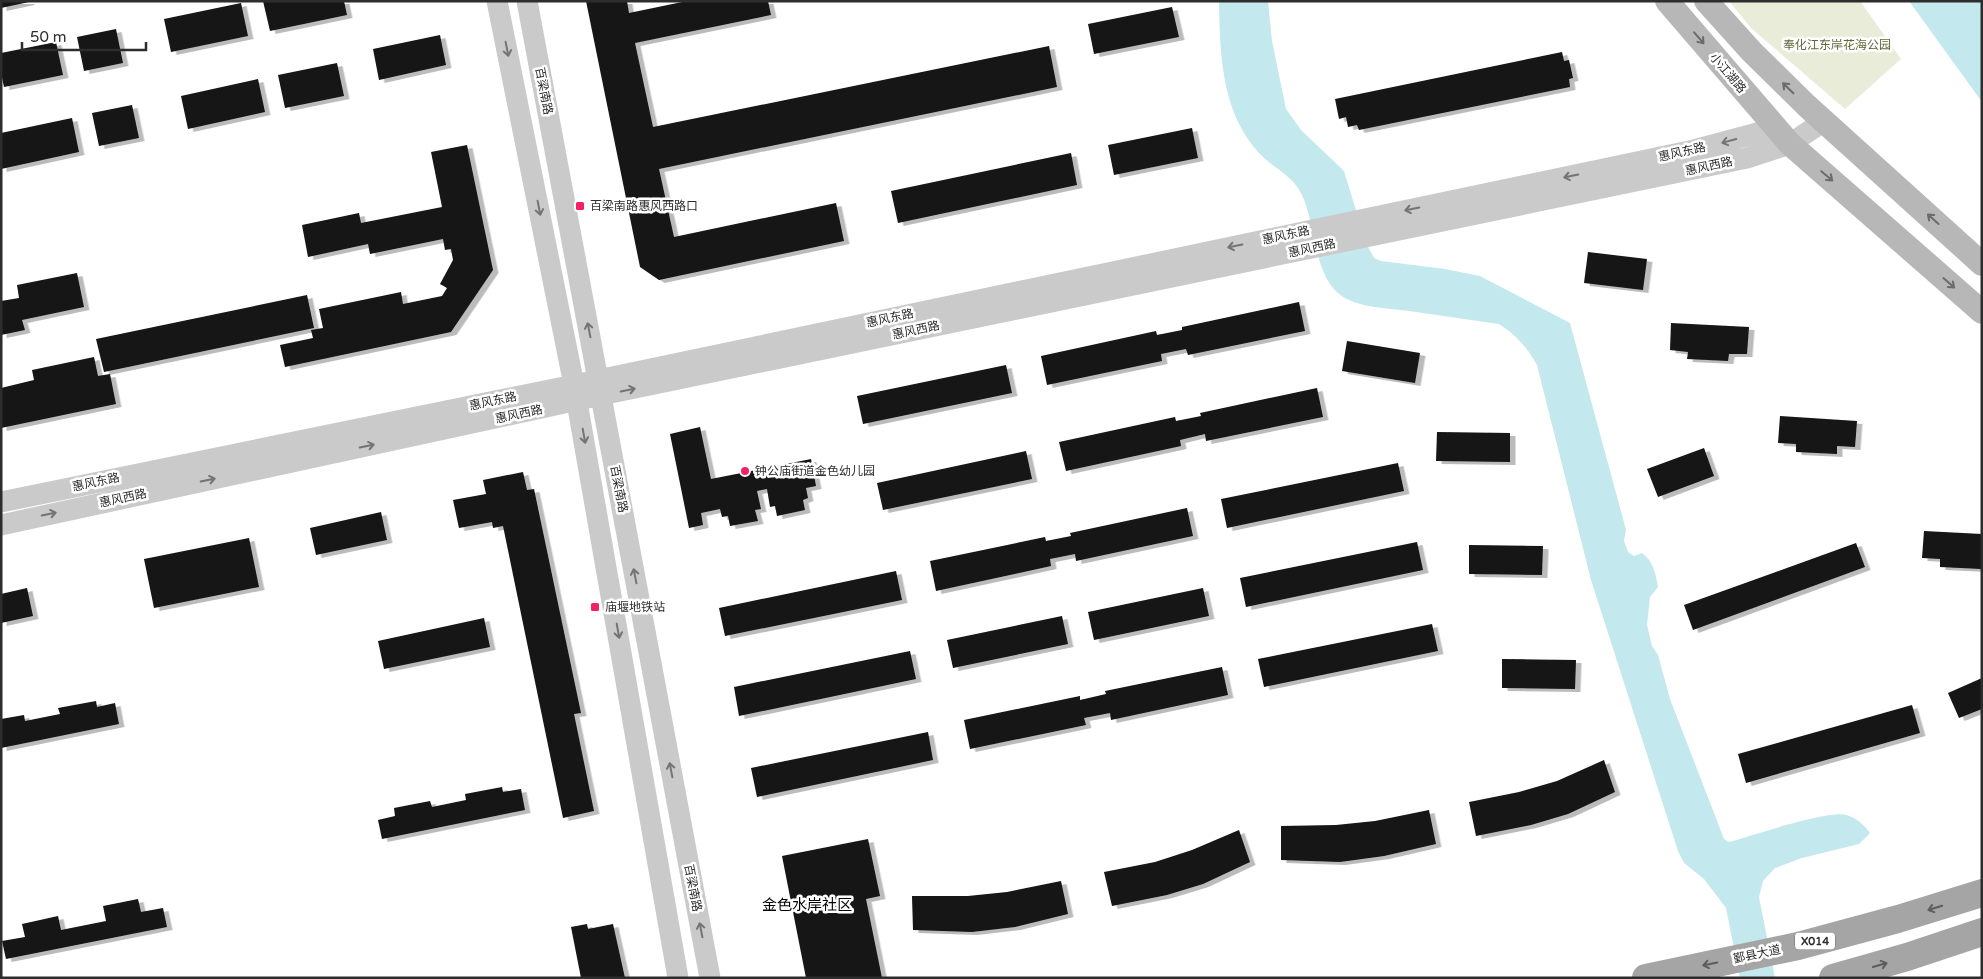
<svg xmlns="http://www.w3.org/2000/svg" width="1983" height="979" viewBox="0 0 1983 979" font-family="'Varela Round','Noto Sans SC',sans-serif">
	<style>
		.green { fill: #e8ecd9 }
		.water { fill: #c3e8ed }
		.building { fill: #141414; filter: url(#shadow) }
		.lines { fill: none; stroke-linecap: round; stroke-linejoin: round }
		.tertiary { stroke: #cacaca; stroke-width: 21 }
		.secondary { stroke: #b7b7b7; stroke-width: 24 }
		.primary { stroke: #a5a5a5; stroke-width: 28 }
		.oneway { stroke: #6b6b6b }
		.oneway2 { stroke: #747474 }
		.oneway3 { stroke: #5d5d5d }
		.poi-dot { fill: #f22166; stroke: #fff; stroke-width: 2 }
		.labels { text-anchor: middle; stroke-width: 5; stroke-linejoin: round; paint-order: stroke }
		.shield { fill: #fff; stroke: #6c6c6c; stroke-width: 1 }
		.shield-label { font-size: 11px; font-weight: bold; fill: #2d2d2d }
		.park-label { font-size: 12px; fill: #5d6b37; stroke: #fff }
		.street-label { font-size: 12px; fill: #2d2d2d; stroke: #fff }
		.poi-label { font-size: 12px; fill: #2d2d2d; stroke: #fff; text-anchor: start }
		.quarter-label { font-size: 15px; fill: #000; stroke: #fff }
	</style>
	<defs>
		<filter id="shadow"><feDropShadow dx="5.5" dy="3" stdDeviation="0" flood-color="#0004"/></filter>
	</defs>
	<rect width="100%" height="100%" fill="#fff"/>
	<path class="green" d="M 1729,1 L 1860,1 L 1901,59 L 1845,109 L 1751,28 Z"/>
	<path class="water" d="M 1219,1 L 1268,1 L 1272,41 L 1286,109 L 1301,130 L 1344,171 L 1366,243 L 1374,258 L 1381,261 L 1445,269 L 1480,276 L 1570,323 L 1626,530 L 1624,541 L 1628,552 L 1634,556 L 1642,553 C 1653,561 1656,574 1658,587 L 1650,597 L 1647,625 L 1652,646 L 1658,655 L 1670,699 L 1724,839 L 1729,842 C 1751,836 1828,810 1846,815 C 1857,818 1863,824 1870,833 L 1859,844 L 1802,858 L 1775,868 L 1763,881 L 1759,897 L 1775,978 L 1740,978 L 1726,908 L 1704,879 L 1684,863 L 1678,851 L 1591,580 L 1537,365 C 1527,347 1516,335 1499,324 C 1469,320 1439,315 1409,311 C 1387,308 1357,308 1339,294 C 1313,273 1316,222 1301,193 C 1292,175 1273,168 1260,154 C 1221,113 1220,54 1219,1 Z
		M 1909,1 L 1982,1 L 1982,102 Z"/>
	<path class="building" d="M 1,1 L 29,1 L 29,2 L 1,8 Z
		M 263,1 L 344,1 L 347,15 L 270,31 Z
		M 586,1 L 627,1 L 629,13 L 687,1 L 768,1 L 771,15 L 635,43 L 653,127 L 1049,46 L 1057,87 L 659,169 L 674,237 L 836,203 L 844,241 L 659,280 L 640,267 Z
		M 241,3 L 248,36 L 171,52 L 164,19 Z
		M 1172,7 L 1179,37 L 1094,54 L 1088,24 Z
		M 116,29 L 123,63 L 84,71 L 77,37 Z
		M 440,35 L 446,65 L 379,80 L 373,49 Z
		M 56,42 L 63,75 L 4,87 L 1,73 L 1,53 Z
		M 1562,52 L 1564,61 L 1569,60 L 1573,78 L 1569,79 L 1570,87 L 1359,130 L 1357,125 L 1348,127 L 1346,117 L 1339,119 L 1335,99 Z
		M 337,63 L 344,96 L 285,108 L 278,75 Z
		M 258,79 L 265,112 L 188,129 L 181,96 Z
		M 132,105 L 139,138 L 99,146 L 92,113 Z
		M 72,118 L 79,152 L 1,169 L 1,133 Z
		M 1192,128 L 1198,158 L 1114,175 L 1108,145 Z
		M 467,145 L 493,270 L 451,332 L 285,367 L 280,345 L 313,338 L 311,330 L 323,328 L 319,309 L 401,292 L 403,304 L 442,296 L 447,288 L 440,284 L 453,260 L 451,249 L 445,250 L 443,239 L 370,254 L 368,244 L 308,257 L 302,225 L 359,213 L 361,223 L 442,207 L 431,152 Z
		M 1071,153 L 1077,185 L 898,223 L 891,191 Z
		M 1588,252 L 1647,259 L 1643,290 L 1584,283 Z
		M 77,273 L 84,307 L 22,320 L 25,330 L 1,335 L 1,301 L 19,298 L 17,285 Z
		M 307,295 L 314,328 L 104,372 L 96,339 Z
		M 1299,302 L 1305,331 L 1188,355 L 1186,349 L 1161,354 L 1162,361 L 1047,385 L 1041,356 L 1156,331 L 1157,335 L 1182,330 L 1182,327 Z
		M 1671,323 L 1749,327 L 1747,354 L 1729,354 L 1728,361 L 1687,359 L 1688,352 L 1670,350 Z
		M 1347,341 L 1420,353 L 1415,383 L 1342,371 Z
		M 94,357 L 98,376 L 110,374 L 116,404 L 1,428 L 1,388 L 34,380 L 32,370 Z
		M 1006,365 L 1012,393 L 863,424 L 857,396 Z
		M 1317,388 L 1323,417 L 1206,441 L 1205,434 L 1180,440 L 1181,446 L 1066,471 L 1059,442 L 1175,417 L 1176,421 L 1201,416 L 1200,413 Z
		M 1780,416 L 1857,421 L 1855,447 L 1837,446 L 1837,454 L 1796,452 L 1796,444 L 1778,443 Z
		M 700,427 L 711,479 L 811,459 L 816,486 L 806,488 L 808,498 L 803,500 L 805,510 L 777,516 L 775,506 L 770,507 L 767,489 L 757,491 L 761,509 L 755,510 L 758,521 L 730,526 L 728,516 L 722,517 L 720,509 L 701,513 L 703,525 L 689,528 L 670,434 Z
		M 1437,432 L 1510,433 L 1510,462 L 1436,461 Z
		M 1704,448 L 1714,476 L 1658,497 L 1647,469 Z
		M 1026,451 L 1032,479 L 883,510 L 877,483 Z
		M 1398,463 L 1404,491 L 1227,528 L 1221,499 Z
		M 523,472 L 527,490 L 534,489 L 581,713 L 574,714 L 594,811 L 563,818 L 503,526 L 493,528 L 492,522 L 459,528 L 453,500 L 486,494 L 483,480 Z
		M 1187,508 L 1193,536 L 1076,561 L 1075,554 L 1050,559 L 1051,566 L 936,591 L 930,561 L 1045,537 L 1046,541 L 1071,536 L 1070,533 Z
		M 381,512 L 387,540 L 316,555 L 310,528 Z
		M 1924,531 L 1982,534 L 1981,569 L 1940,567 L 1940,559 L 1922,558 Z
		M 249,538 L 259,587 L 154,608 L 144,559 Z
		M 1417,542 L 1423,570 L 1246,607 L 1240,578 Z
		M 1856,543 L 1865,567 L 1693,630 L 1684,605 Z
		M 1469,545 L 1543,546 L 1542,575 L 1469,574 Z
		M 896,571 L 902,600 L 725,636 L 719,608 Z
		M 27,588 L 33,616 L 1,623 L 1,594 Z
		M 1203,588 L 1209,616 L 1094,640 L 1088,612 Z
		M 1062,616 L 1068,644 L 953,668 L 947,640 Z
		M 484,618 L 490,647 L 384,669 L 378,641 Z
		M 1432,624 L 1438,651 L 1264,687 L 1258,659 Z
		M 910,651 L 916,679 L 739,716 L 734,687 Z
		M 1502,659 L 1576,660 L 1575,689 L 1502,688 Z
		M 1222,667 L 1228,695 L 1111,720 L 1110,713 L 1084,718 L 1086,725 L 970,749 L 964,720 L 1080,696 L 1080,700 L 1106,694 L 1105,691 Z
		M 1982,678 L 1982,709 L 1959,718 L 1948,693 Z
		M 96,701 L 97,707 L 115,703 L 119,724 L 1,748 L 1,719 L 24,715 L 25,721 L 60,714 L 58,708 Z
		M 1912,705 L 1920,733 L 1746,783 L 1738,754 Z
		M 928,732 L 933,760 L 757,797 L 751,768 Z
		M 1604,760 L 1615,792 L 1568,814 L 1531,825 L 1476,836 L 1469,802 L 1519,792 L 1557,781 Z
		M 502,787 L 503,792 L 521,789 L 525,810 L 382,839 L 378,820 L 395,816 L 394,808 L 430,801 L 432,807 L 466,800 L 465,794 Z
		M 1429,810 L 1436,844 L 1384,856 L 1340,862 L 1281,860 L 1281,826 L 1336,825 L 1375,821 Z
		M 1239,830 L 1250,862 L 1203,884 L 1167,895 L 1112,906 L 1104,872 L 1155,862 L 1192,850 Z
		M 868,839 L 880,896 L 866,899 L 882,978 L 806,978 L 782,856 Z
		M 1061,881 L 1068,914 L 1015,927 L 972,932 L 913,930 L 912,896 L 968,896 L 1007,892 Z
		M 138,899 L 141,912 L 163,908 L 167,927 L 6,959 L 2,941 L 25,937 L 22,924 L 58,916 L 61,930 L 106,921 L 103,906 Z
		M 587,924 L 588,929 L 613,924 L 625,978 L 581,978 L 571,927 Z"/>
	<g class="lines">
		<path class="tertiary" d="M 497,1 L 574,385 L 678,978
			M 527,1 L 710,978
			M 1,502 L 574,385 L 1694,150 L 1776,128
			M 1,525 L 601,395 L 1747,158 L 1790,144 L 1824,121"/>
		<path class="secondary" d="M 1667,1 L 1790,144 L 1982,312
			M 1706,1 L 1752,52 L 1807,106 L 1982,264"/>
		<path class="primary" d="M 1646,978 L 1798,946 L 1898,919 L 1982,893
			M 1833,978 L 1907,957 L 1982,932"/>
	</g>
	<defs><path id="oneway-shaft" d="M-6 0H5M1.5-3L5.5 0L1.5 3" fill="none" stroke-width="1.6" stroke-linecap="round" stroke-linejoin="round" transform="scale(1.25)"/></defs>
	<g class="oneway">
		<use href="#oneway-shaft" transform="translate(1699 38) rotate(49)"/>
		<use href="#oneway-shaft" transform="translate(1788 88) rotate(-136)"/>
		<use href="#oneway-shaft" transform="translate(1827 176) rotate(40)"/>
		<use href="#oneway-shaft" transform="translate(1933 219) rotate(-138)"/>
		<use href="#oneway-shaft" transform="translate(1949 283) rotate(41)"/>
	</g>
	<g class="oneway2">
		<use href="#oneway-shaft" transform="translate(507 49) rotate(79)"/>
		<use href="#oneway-shaft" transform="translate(1729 141) rotate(165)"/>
		<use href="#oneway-shaft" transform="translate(1571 176) rotate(168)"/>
		<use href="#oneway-shaft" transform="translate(539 208) rotate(79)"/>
		<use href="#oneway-shaft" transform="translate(1412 209) rotate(168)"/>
		<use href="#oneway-shaft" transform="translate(1235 246) rotate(168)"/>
		<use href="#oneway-shaft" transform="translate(589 330) rotate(-101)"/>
		<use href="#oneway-shaft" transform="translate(628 390) rotate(-12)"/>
		<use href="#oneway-shaft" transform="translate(584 436) rotate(80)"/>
		<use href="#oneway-shaft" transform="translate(367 446) rotate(-12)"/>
		<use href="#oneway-shaft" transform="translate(208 480) rotate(-12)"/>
		<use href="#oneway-shaft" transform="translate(49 514) rotate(-12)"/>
		<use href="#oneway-shaft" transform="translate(635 576) rotate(-101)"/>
		<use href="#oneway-shaft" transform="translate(618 631) rotate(80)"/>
		<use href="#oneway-shaft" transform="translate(671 770) rotate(-101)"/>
		<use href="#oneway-shaft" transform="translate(701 930) rotate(-101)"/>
	</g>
	<g class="oneway3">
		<use href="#oneway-shaft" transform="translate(1935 908) rotate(163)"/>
		<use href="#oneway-shaft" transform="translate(1710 964) rotate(168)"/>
		<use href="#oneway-shaft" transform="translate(1880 965) rotate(-16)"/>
	</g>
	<g class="poi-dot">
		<rect x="575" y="201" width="10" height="10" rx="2.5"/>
		<circle cx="745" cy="471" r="5"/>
		<rect x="590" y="602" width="10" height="10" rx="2.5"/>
	</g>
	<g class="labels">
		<rect class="shield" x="1795" y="932.5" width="40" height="17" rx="4"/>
		<g class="shield-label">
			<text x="1815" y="945">X014</text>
		</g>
		<g class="park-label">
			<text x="1837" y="49">奉化江东岸花海公园</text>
		</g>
		<g class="street-label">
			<text transform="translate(1728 73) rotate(49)" y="4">小江湖路</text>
			<text transform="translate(544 91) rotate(79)" y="4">百梁南路</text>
			<text transform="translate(1682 152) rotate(-13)" y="4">惠风东路</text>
			<text transform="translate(1709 166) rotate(-12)" y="4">惠风西路</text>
			<text transform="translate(1286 235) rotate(-12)" y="4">惠风东路</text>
			<text transform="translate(1312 248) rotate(-12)" y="4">惠风西路</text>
			<text transform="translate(890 318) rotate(-12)" y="4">惠风东路</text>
			<text transform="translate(916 330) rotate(-12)" y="4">惠风西路</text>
			<text transform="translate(493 401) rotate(-12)" y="4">惠风东路</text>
			<text transform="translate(519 414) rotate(-12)" y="4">惠风西路</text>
			<text transform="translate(96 482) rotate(-12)" y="4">惠风东路</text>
			<text transform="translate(619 489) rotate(79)" y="4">百梁南路</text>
			<text transform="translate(123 498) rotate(-12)" y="4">惠风西路</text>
			<text transform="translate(693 888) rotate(79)" y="4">百梁南路</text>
			<text transform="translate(1757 954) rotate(-12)" y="4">鄞县大道</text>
		</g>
		<g class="poi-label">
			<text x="590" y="210">百梁南路惠风西路口</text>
			<text x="755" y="475">钟公庙街道金色幼儿园</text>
			<text x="605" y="611">庙堰地铁站</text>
		</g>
		<g class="quarter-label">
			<text x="807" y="910">金色水岸社区</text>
		</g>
	</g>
	<rect width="1983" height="979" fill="none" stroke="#2d2d2d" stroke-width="5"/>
	<path d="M22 42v8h124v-8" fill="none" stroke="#2d2d2d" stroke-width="2.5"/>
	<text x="30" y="42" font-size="15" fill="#2d2d2d" stroke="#ffffff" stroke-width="4" paint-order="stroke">50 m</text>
</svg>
